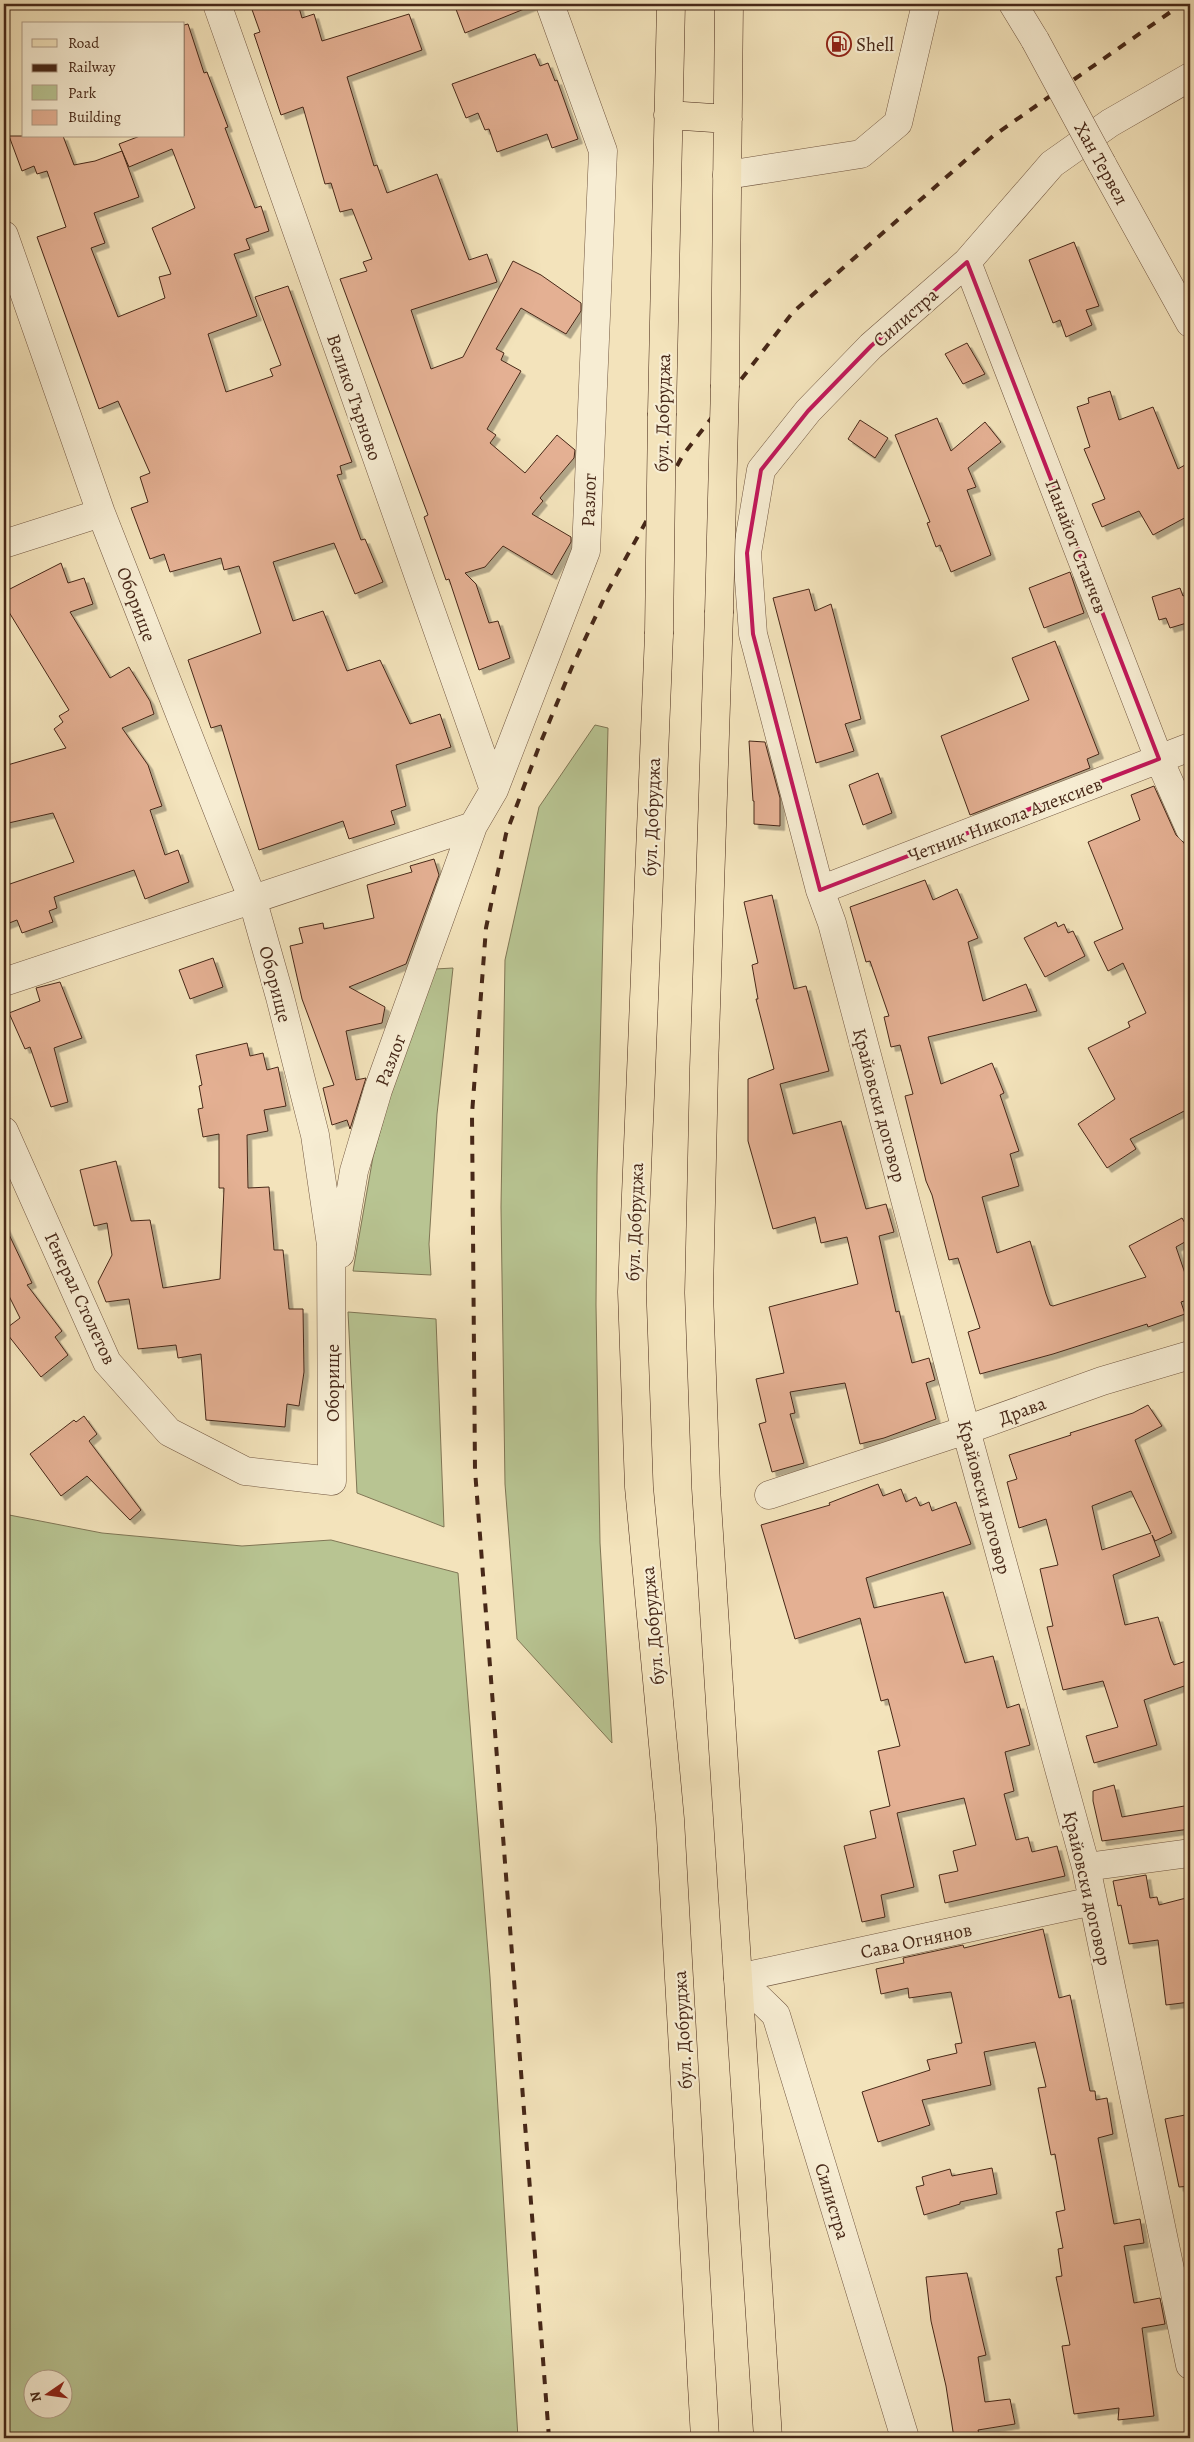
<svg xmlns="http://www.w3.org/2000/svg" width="1194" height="2442" viewBox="0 0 1194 2442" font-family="Alegreya,serif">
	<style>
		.green { fill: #b8c492; stroke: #807655; fill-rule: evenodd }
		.building { fill: #e4b093; stroke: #472818; fill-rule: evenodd; filter: url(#shadow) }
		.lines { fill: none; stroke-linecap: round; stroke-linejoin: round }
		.minor-casing { stroke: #725741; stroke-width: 29 }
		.major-casing { stroke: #472818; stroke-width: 29 }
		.minor { stroke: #f7edd3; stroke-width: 28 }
		.major { stroke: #f3e3bb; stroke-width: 28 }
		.rail { stroke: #472818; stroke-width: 4; stroke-dasharray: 9 9; stroke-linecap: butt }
		.minor-bridge-casing { stroke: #725741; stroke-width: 29; stroke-linecap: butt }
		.major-bridge-casing { stroke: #472818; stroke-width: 29; stroke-linecap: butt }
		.minor-bridge { stroke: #f7edd3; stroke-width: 28 }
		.major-bridge { stroke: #f3e3bb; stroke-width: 28 }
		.marked { fill: none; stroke: #c2185b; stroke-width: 4; stroke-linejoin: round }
		.labels { text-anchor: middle; stroke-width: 4.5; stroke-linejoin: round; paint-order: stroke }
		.poi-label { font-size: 19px; fill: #472818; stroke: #f7edd3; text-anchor: start }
		.street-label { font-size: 19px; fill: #472818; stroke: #f7edd3 }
	</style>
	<defs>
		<filter id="shadow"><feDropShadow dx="4.5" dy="4.5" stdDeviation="0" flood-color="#0004"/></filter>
	</defs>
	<rect width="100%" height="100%" fill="#f3e3bb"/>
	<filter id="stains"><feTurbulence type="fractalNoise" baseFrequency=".004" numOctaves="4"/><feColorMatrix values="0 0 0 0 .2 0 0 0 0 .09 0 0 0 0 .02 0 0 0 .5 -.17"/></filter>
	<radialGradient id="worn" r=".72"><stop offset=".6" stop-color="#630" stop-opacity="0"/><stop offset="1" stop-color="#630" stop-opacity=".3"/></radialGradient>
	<path class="green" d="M 595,725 L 608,728 L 597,1175 L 596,1305 L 600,1543 L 612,1743 L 517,1639 L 505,1484 L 501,1207 L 505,960 L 539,807 Z
		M 453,968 L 437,1114 L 429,1244 L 431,1275 L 353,1271 L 373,1157 L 390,1096 L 435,969 Z
		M 348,1312 L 436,1319 L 444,1527 L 357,1493 Z
		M 4,1514 L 102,1533 L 242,1546 L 331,1540 L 458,1573 L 490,1977 L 518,2438 L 4,2438 ZM 32,2380 L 62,2380 L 62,2410 L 32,2410 Z"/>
	<path class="building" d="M 250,4 L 298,4 L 302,18 L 314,14 L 322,41 L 409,14 L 422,50 L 347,77 L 374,166 L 377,165 L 387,193 L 437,174 L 469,260 L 487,254 L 497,282 L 411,310 L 431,369 L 463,357 L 513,261 L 541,275 L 581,303 L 581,311 L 566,334 L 521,308 L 496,349 L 504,353 L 501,360 L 521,371 L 487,429 L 496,435 L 490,443 L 525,473 L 557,435 L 575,450 L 574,458 L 540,498 L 543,501 L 532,514 L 571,537 L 571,542 L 552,575 L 503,546 L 485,567 L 465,573 L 476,584 L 489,623 L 498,621 L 510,658 L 479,670 L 449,579 L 446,580 L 424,517 L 428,515 L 340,279 L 367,271 L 363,262 L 372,259 L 352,209 L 340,212 L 331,183 L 325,184 L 303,107 L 281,115 L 254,34 L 260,32 Z
		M 454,4 L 534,4 L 534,5 L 465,33 Z
		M 188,24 L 204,73 L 207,72 L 228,127 L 225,128 L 255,208 L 261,206 L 269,231 L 246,239 L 250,249 L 234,254 L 257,316 L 208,334 L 226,392 L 273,376 L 270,369 L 281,365 L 255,297 L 288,286 L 352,462 L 340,466 L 342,474 L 337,475 L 361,540 L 365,539 L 383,582 L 355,594 L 334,543 L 273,562 L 293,621 L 323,611 L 347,671 L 380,660 L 410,724 L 440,714 L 451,747 L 396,765 L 406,806 L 391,811 L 395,824 L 349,839 L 343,821 L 259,850 L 221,725 L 211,728 L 188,660 L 261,633 L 239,566 L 224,570 L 221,558 L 170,572 L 164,554 L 150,559 L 131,508 L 148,502 L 140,477 L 150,473 L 118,401 L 99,409 L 37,237 L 66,227 L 47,171 L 37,174 L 34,166 L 22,171 L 9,136 L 63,136 L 74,165 L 95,161 L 122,151 L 139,197 L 94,213 L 105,243 L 91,248 L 118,317 L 165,298 L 159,277 L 171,274 L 152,228 L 195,208 L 172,149 L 129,167 L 119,144 L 140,136 L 184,136 L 184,25 Z
		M 535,54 L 540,66 L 548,63 L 555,81 L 557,80 L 578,139 L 552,148 L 547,134 L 497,152 L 489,129 L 485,130 L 478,113 L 466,118 L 452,84 Z
		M 1074,242 L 1099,306 L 1086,310 L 1092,325 L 1066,337 L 1060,320 L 1053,323 L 1029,260 Z
		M 967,343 L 985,374 L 963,384 L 945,354 Z
		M 1110,391 L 1119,420 L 1153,407 L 1178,469 L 1190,462 L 1190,515 L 1153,535 L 1139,511 L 1102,527 L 1092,504 L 1105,499 L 1084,449 L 1090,447 L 1077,407 L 1089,403 L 1088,398 Z
		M 937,418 L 951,451 L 985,422 L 1001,442 L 968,468 L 976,487 L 967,490 L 991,555 L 951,572 L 940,545 L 936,547 L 927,523 L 930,522 L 895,435 Z
		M 860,420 L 888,438 L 875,458 L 848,439 Z
		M 61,563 L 68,583 L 84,578 L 93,604 L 70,612 L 110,678 L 129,667 L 150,701 L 154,714 L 122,728 L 148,765 L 155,786 L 162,806 L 150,810 L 165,855 L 178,850 L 189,882 L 145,899 L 134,870 L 54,897 L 57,908 L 49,911 L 53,922 L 22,933 L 17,920 L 4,925 L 4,886 L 74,862 L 53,813 L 4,824 L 4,766 L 66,748 L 54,729 L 63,722 L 59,716 L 69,710 L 4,604 L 4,592 Z
		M 1070,572 L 1084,613 L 1044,628 L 1029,588 Z
		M 1180,588 L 1183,596 L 1190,593 L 1190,622 L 1170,628 L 1166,618 L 1159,620 L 1152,597 Z
		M 809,589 L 815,611 L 831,604 L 861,719 L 845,724 L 854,751 L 816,763 L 773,598 Z
		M 1055,641 L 1099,754 L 1087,759 L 1090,768 L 970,815 L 941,736 L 1029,700 L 1012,658 Z
		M 749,741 L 765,742 L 780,798 L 780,826 L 754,824 L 754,801 L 753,801 Z
		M 878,773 L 892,813 L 863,825 L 849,785 Z
		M 1154,786 L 1176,835 L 1184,843 L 1190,858 L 1190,1108 L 1130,1139 L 1136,1149 L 1107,1168 L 1078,1124 L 1115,1099 L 1088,1048 L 1130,1027 L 1128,1022 L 1146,1013 L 1123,963 L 1108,971 L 1094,942 L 1123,929 L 1088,842 L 1140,820 L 1131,795 Z
		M 434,859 L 439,875 L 406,964 L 349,987 L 385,1007 L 382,1023 L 346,1031 L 356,1080 L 366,1078 L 350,1129 L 347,1120 L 332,1125 L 323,1088 L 334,1085 L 302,999 L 290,946 L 303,943 L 299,928 L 323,923 L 324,929 L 374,918 L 367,885 L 412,872 L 410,866 Z
		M 925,880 L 933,900 L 957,889 L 978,938 L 968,942 L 983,1001 L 1026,984 L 1037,1011 L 928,1037 L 941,1084 L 992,1063 L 1004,1093 L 1000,1095 L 1019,1151 L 1010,1154 L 1019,1186 L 982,1197 L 997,1253 L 1030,1241 L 1046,1294 L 1050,1305 L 1053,1306 L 1146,1277 L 1129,1246 L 1182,1218 L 1190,1232 L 1190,1239 L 1176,1247 L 1190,1288 L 1190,1299 L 1181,1302 L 1185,1314 L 1148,1327 L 1147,1324 L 1053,1354 L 980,1374 L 968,1332 L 980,1328 L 958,1258 L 949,1260 L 932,1195 L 926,1181 L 905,1096 L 913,1094 L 900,1045 L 891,1047 L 884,1017 L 889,1016 L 870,961 L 866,962 L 850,907 Z
		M 772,895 L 794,989 L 806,986 L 829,1071 L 780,1084 L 793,1134 L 841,1121 L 866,1209 L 886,1204 L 894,1232 L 879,1236 L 896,1312 L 899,1311 L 912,1363 L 929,1358 L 935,1380 L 926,1383 L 936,1419 L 884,1438 L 860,1444 L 845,1383 L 790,1392 L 795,1413 L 790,1414 L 804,1463 L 772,1472 L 759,1424 L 766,1422 L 756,1379 L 784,1373 L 769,1307 L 858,1284 L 847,1237 L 821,1243 L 815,1217 L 773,1229 L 748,1141 L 748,1079 L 774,1069 L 756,999 L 758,999 L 752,965 L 758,963 L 744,902 Z
		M 1056,922 L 1058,927 L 1064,924 L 1068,933 L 1073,931 L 1085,956 L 1045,977 L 1024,938 Z
		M 213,958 L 223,987 L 190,999 L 179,970 Z
		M 60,982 L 82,1038 L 54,1048 L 68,1102 L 51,1107 L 30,1047 L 25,1049 L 9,1013 L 40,1001 L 36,988 Z
		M 247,1043 L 250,1056 L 263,1053 L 267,1070 L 278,1067 L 286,1106 L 264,1110 L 268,1131 L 247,1135 L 248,1188 L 269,1187 L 274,1250 L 283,1250 L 289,1309 L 303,1309 L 304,1372 L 299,1406 L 287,1404 L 285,1427 L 206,1420 L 201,1354 L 178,1358 L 176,1345 L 138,1349 L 129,1299 L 106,1302 L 98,1282 L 112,1255 L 107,1223 L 94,1226 L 80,1170 L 116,1161 L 131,1221 L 150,1220 L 163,1288 L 220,1279 L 224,1188 L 219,1188 L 219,1134 L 203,1137 L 198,1109 L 203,1108 L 199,1086 L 202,1085 L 196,1055 Z
		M 4,1224 L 32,1283 L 27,1285 L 62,1331 L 55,1337 L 68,1355 L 41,1377 L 4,1330 L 20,1318 L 8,1294 L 4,1296 Z
		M 1148,1405 L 1162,1426 L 1135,1440 L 1172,1533 L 1155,1541 L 1152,1535 L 1160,1556 L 1113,1575 L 1125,1625 L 1158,1617 L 1171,1659 L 1174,1665 L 1186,1661 L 1190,1674 L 1190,1684 L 1144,1700 L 1157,1745 L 1094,1763 L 1086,1736 L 1118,1727 L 1103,1681 L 1063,1690 L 1047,1627 L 1053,1626 L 1040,1569 L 1058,1565 L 1046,1519 L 1019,1528 L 1007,1482 L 1017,1479 L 1009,1455 L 1071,1435 L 1070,1433 L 1133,1413 ZM 1131,1491 L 1151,1533 L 1102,1550 L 1092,1506 Z
		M 84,1416 L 97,1434 L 89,1441 L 141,1510 L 130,1520 L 87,1476 L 61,1496 L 30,1454 L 74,1420 L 76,1422 Z
		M 878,1484 L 883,1496 L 901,1489 L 906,1502 L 916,1497 L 920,1506 L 929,1502 L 932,1511 L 956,1502 L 971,1544 L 866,1578 L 874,1608 L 943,1592 L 965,1663 L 993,1656 L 1007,1708 L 1019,1704 L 1030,1745 L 1005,1752 L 1014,1791 L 1004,1794 L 1016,1840 L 1028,1837 L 1032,1852 L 1057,1846 L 1065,1876 L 945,1903 L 939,1875 L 958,1871 L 953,1851 L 976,1845 L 964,1798 L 897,1813 L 914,1887 L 881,1895 L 885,1917 L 862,1922 L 844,1846 L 876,1838 L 870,1811 L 890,1806 L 878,1751 L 900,1746 L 888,1699 L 881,1701 L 860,1618 L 795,1639 L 761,1525 L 830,1505 L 829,1503 Z
		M 1114,1785 L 1122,1817 L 1190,1805 L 1190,1829 L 1102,1841 L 1093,1801 L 1093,1791 Z
		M 1146,1875 L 1150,1898 L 1157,1897 L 1159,1905 L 1190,1897 L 1190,2002 L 1166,2005 L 1158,1940 L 1129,1944 L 1121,1905 L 1118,1906 L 1113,1881 Z
		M 1043,1929 L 1059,1998 L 1070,1995 L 1090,2091 L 1095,2091 L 1096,2100 L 1107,2098 L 1113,2134 L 1098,2138 L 1114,2224 L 1140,2219 L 1144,2243 L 1124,2246 L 1134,2303 L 1160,2298 L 1165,2324 L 1142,2328 L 1154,2416 L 1118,2420 L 1119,2408 L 1074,2414 L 1062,2346 L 1070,2345 L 1056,2277 L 1062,2276 L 1058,2249 L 1063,2248 L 1056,2212 L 1065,2210 L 1055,2154 L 1051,2155 L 1038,2088 L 1046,2087 L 1035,2042 L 984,2052 L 991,2085 L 922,2100 L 930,2125 L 878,2142 L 862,2092 L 930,2070 L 927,2060 L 957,2053 L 955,2044 L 962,2043 L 951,1992 L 909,1998 L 908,1988 L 881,1994 L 876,1969 L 904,1963 L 903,1958 L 963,1945 L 964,1948 Z
		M 1190,2114 L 1190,2186 L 1179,2187 L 1165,2119 Z
		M 992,2168 L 997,2194 L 960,2202 L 960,2204 L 924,2215 L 916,2187 L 924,2185 L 922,2177 L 950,2169 L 952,2176 Z
		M 967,2273 L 986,2355 L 978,2357 L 985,2402 L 1010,2399 L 1015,2424 L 978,2430 L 980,2438 L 954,2438 L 946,2386 L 931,2321 L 926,2277 Z"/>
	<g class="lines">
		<defs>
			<path id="minor" d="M 217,4 L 494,790
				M 1013,4 L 1035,40
				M 1190,77 L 1110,123 L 1052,164 L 967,262 L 871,346 L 808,411 L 761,470 L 747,553 L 753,634 L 820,890 L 832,923 L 966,1430 L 1086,1867 L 1190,2365
				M 1102,164 L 1190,323
				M 727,175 L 861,154 L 898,123 L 926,4
				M 4,235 L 101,513 L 252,898 L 280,997 L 315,1135 L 331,1245 L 332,1481 L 245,1471 L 169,1432 L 107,1362 L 4,1131
				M 967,262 L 1159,759 L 1190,829
				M 4,544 L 101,513
				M 820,890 L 1190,747
				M 4,982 L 473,826
				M 340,1254 L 354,1171 L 378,1090 L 473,826 L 494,790 L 586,551 L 603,151 L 550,4
				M 769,1495 L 966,1430 L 1102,1381 L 1190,1355
				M 1086,1867 L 1190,1853
				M 738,1978 L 776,2015 L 905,2438
				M 738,1978 L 1093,1901"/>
			<path id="major" d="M 668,115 L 728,119
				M 725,385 L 729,4
				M 662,413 L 671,4
				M 719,613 L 704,1068 L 699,1293 L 706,1488 L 768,2438
				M 659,634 L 632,1292 L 639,1487 L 670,1819 L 705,2438"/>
		</defs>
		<use href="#minor" class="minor-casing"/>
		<use href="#major" class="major-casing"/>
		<use href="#minor" class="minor"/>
		<use href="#major" class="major"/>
		<path class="rail" d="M 549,2438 L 475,1470 L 472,1114 L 486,928 L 506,834 L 540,744 L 572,667 L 607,592 L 683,455 L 793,312 L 993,136 L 1182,4"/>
		<defs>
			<path id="minor-bridge" d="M 1035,40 L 1102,164"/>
			<path id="major-bridge" d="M 719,613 L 725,385
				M 659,634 L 662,413"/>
		</defs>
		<use href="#minor-bridge" class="minor-bridge-casing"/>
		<use href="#major-bridge" class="major-bridge-casing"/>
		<use href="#minor-bridge" class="minor-bridge"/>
		<use href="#major-bridge" class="major-bridge"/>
	</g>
	<path class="marked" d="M 967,262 L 1159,759 L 820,890 L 753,634 L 747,553 L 761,470 L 808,411 L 871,346 Z"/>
	<defs>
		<symbol id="fuel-ring" viewBox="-11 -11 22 22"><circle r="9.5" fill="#f7edd3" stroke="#8f2418" stroke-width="1.5"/><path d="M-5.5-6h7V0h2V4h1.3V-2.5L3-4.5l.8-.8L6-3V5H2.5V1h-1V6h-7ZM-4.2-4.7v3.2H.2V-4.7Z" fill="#8f2418"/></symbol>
	</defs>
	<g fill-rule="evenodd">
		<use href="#fuel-ring" x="825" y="30" width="28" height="28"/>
	</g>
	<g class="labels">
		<g class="poi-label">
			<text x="856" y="51">Shell</text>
		</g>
		<g class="street-label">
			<text transform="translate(1102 163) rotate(61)" y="7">Хан Тервел</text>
			<text transform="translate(905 317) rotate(-41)" y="7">Силистра</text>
			<text transform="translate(355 397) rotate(71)" y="7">Велико Търново</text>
			<text transform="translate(662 413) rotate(-89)" y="7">бул. Добруджа</text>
			<text transform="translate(588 500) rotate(-88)" y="7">Разлог</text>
			<text transform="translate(1077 546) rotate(69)" y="7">Панайот Станчев</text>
			<text transform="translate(137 604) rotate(69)" y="7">Оборище</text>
			<text transform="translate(651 817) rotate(-88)" y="7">бул. Добруджа</text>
			<text transform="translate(1005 819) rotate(-21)" y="7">Четник Никола Алексиев</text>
			<text transform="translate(276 984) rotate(75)" y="7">Оборище</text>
			<text transform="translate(390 1060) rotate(-69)" y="7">Разлог</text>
			<text transform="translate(880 1105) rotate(75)" y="7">Крайовски договор</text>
			<text transform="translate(634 1222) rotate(-88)" y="7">бул. Добруджа</text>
			<text transform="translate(81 1298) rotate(65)" y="7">Генерал Столетов</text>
			<text transform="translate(332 1383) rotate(-90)" y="7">Оборище</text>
			<text transform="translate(1022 1410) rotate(-20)" y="7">Драва</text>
			<text transform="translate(985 1497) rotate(75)" y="7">Крайовски договор</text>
			<text transform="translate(652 1626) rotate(-95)" y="7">бул. Добруджа</text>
			<text transform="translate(1088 1888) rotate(77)" y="7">Крайовски договор</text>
			<text transform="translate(916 1940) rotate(-12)" y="7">Сава Огнянов</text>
			<text transform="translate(682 2030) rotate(-93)" y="7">бул. Добруджа</text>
			<text transform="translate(833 2201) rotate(73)" y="7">Силистра</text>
		</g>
	</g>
	<rect width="1194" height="2442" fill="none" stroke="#f3e3bb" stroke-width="20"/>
	<rect x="5" y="5" width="1184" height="2432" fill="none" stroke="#472818" stroke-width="2.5"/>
	<rect x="10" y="10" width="1174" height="2422" fill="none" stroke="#472818"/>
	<rect x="22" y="22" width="162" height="115" fill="#f7edd3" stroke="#b19e88"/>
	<rect x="32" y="39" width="25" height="8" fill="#f3e3bb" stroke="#b19e88"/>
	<text x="68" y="48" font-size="15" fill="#472818">Road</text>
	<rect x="32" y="64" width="25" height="8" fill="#472818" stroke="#b19e88"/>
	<text x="68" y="72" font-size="15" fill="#472818">Railway</text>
	<rect x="32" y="85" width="25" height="15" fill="#b8c492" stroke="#b19e88"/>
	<text x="68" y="98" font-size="15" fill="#472818">Park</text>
	<rect x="32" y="110" width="25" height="15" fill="#e4b093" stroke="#b19e88"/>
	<text x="68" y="122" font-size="15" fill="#472818">Building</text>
	<g transform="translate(48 2394) rotate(257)"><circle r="24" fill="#f7edd3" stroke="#b19e88"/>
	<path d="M0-4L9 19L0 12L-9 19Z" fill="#8f2418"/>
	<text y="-8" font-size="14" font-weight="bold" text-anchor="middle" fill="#472818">N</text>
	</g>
	<rect width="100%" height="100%" filter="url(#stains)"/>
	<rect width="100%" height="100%" fill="url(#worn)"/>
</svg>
